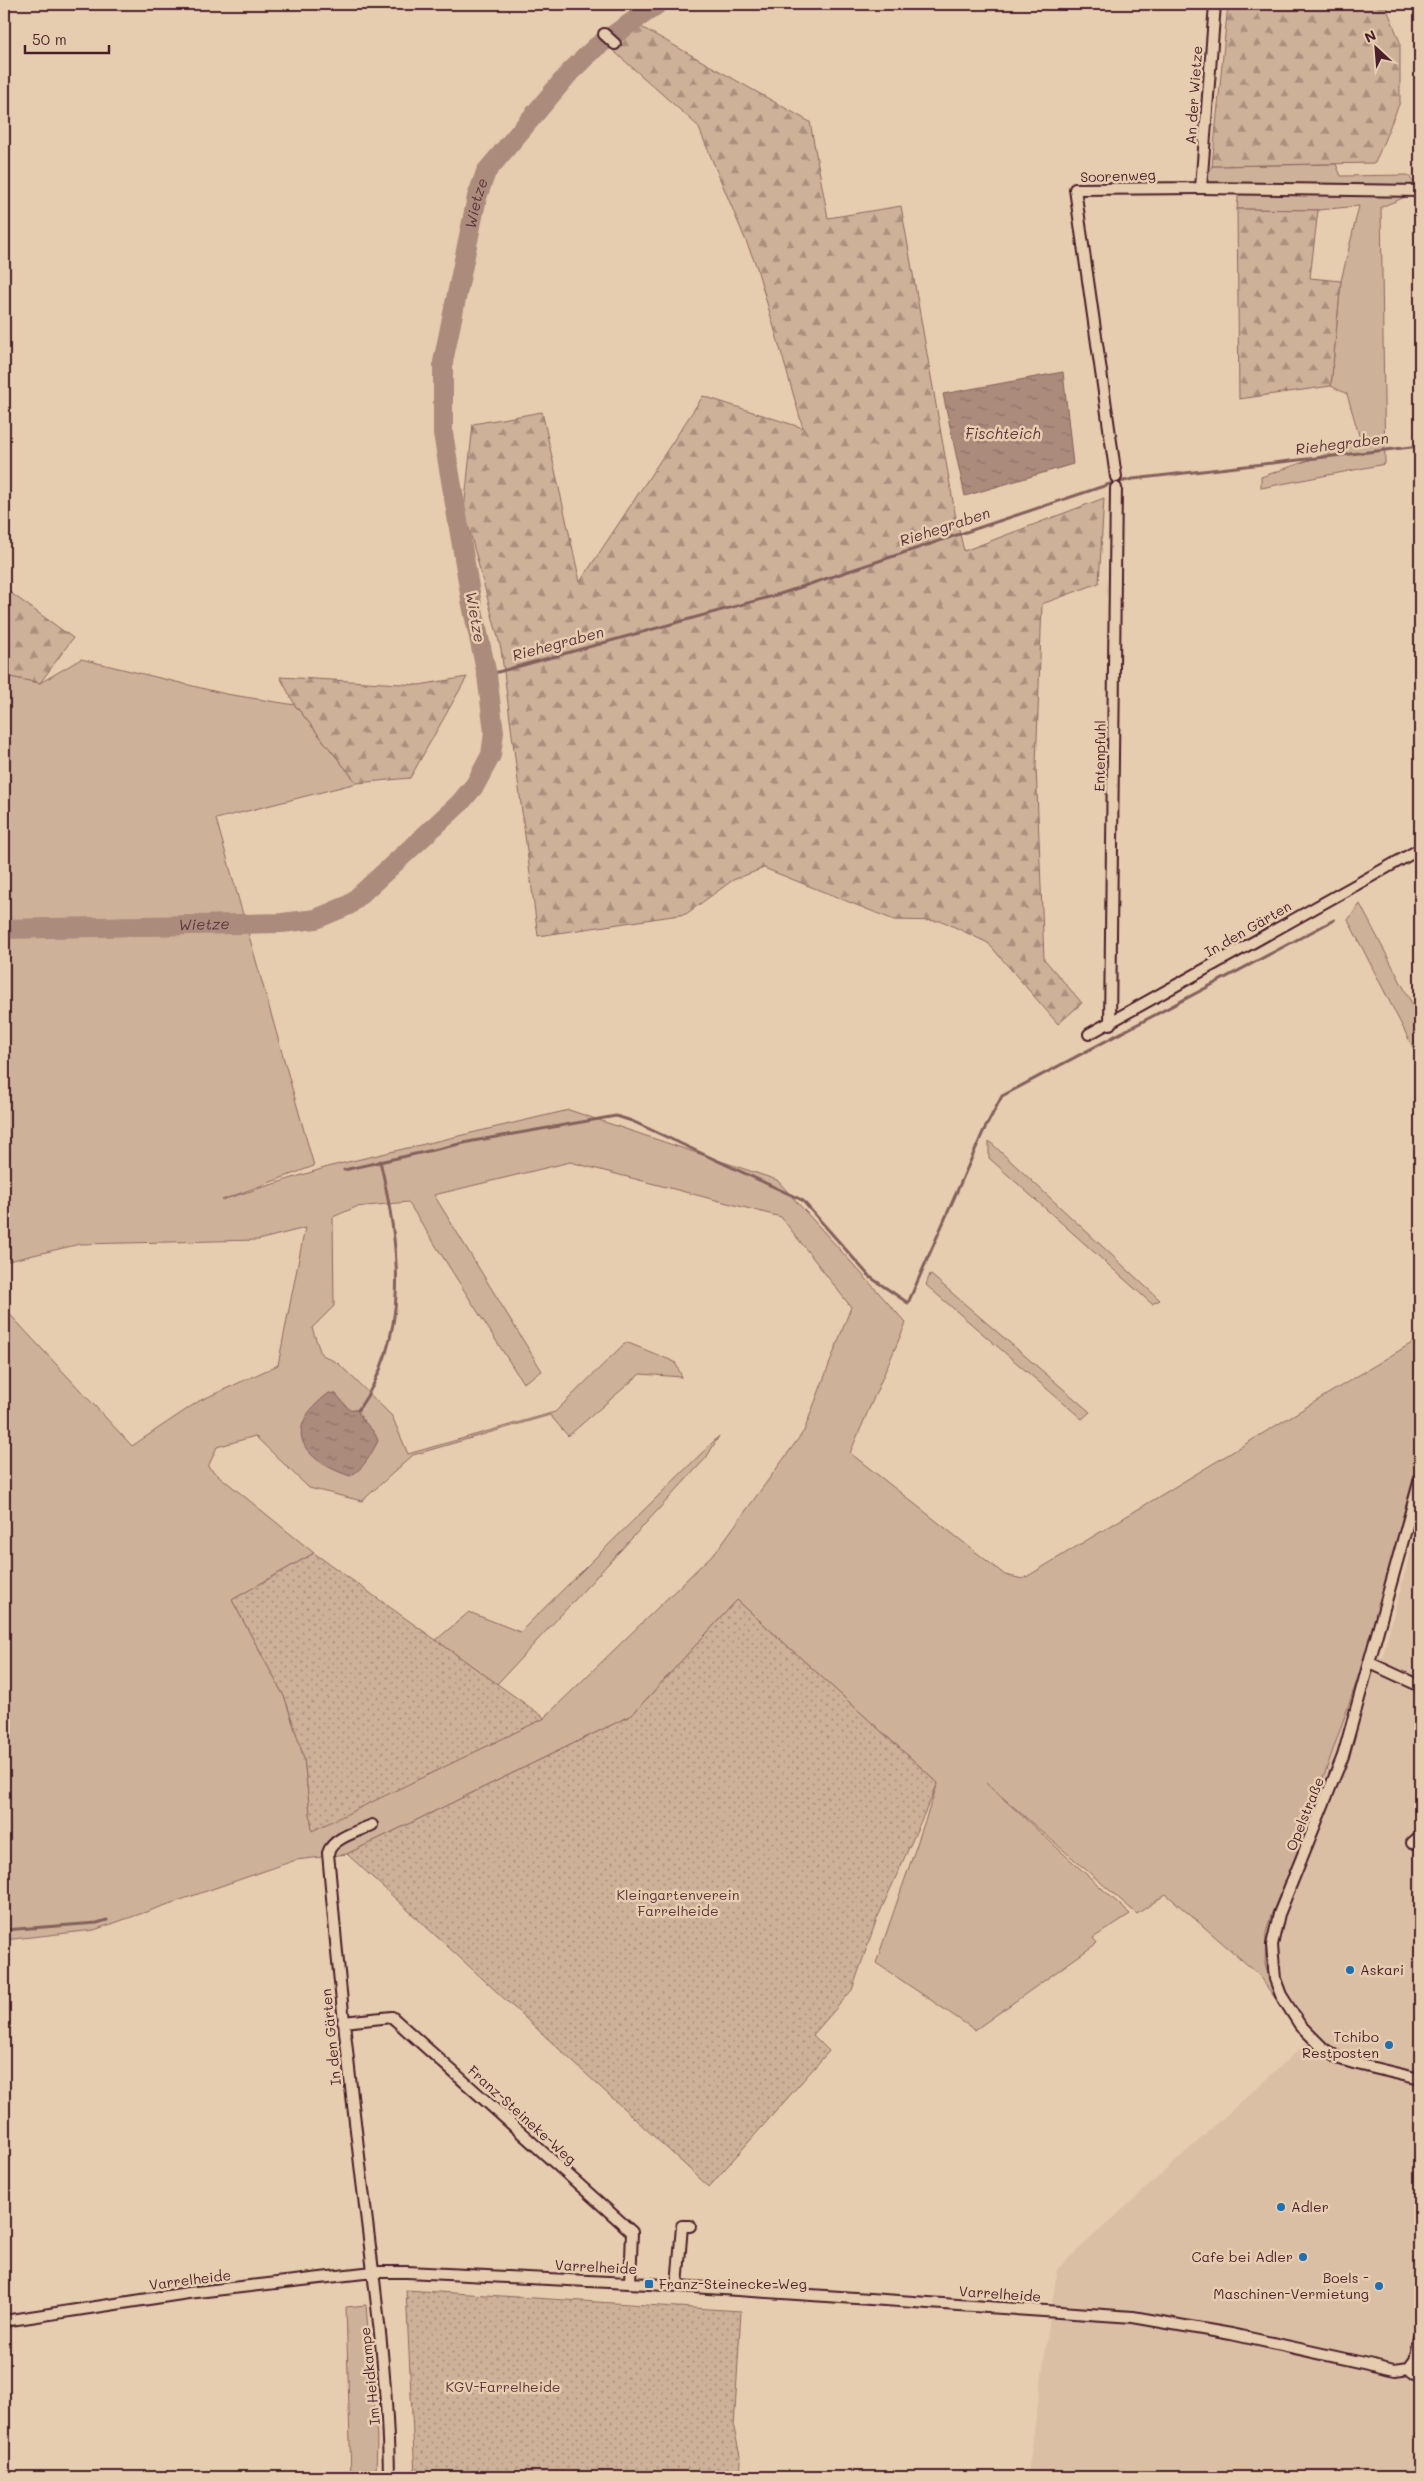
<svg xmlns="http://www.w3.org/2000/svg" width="1424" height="2481" viewBox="0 0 1424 2481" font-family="Mali,sans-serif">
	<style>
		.built { fill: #dbbfa5 }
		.green { fill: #ceb199; stroke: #8c6862; fill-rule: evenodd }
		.forest { fill: url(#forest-firs); stroke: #8c6862 }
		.garden { fill: url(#garden-dots); stroke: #8c6862 }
		.water { fill: url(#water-ripples); stroke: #84605c }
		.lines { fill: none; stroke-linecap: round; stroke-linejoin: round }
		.stream { stroke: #84605c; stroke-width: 3 }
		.river { stroke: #ab8b7c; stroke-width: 20 }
		.minor-casing { stroke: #4a1f2b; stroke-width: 14 }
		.minor { stroke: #e7cdaf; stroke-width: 10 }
		.poi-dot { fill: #1f6fb2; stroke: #e7cdaf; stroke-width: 2 }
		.labels { text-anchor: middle; stroke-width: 5; stroke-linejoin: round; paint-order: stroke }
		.street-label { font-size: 14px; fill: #4a1f2b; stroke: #e7cdaf }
		.park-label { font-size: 14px; fill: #5e353c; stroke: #e7cdaf }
		.poi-label { font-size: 14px; fill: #4a1f2b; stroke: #e7cdaf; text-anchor: start }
		.water-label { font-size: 15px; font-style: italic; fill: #5d353b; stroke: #e7cdaf }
	</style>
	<defs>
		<pattern id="forest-firs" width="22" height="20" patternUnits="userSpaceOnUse" patternTransform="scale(1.25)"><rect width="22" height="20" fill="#ceb199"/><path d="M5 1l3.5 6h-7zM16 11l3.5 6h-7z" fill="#a98f7d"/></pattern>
		<pattern id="garden-dots" width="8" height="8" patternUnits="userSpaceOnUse" patternTransform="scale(1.25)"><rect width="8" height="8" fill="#ceb199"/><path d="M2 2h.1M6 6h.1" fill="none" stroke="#a98f7d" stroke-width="1.8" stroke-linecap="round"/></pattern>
		<pattern id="water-ripples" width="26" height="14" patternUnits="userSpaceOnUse" patternTransform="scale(1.25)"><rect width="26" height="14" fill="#ab8b7c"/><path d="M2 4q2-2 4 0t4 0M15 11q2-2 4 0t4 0" fill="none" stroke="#8d7166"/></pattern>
	</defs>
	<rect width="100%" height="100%" fill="#e7cdaf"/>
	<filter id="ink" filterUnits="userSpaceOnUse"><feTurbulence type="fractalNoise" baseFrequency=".02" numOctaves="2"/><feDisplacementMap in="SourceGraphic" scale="10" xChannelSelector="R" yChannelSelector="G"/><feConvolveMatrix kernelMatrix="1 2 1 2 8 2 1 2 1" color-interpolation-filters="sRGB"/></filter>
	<g filter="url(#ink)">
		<path class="built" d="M 1413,1542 L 1420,1548 L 1420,2477 L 1065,2477 L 1028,2473 L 1057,2269 L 1307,2042 L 1285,2016 L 1275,1998 L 1265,1963 L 1266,1933 L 1275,1903 L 1299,1848 L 1368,1649 L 1382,1658 Z"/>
		<path class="green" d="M 1336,164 L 1341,176 L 1408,175 L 1420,191 L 1381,207 L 1385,464 L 1261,488 L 1261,477 L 1361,442 L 1347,394 L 1331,386 L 1341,281 L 1359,206 L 1318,210 L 1237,209 L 1239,188 L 1201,188 L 1212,166 Z
			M 81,659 L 226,694 L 295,705 L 357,783 L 216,819 L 314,1166 L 222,1200 L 331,1166 L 569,1110 L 777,1180 L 906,1323 L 850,1453 L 1005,1575 L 1023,1579 L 1420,1338 L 1420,1452 L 1368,1649 L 1299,1848 L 1270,1918 L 1266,1933 L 1265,1963 L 1275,1998 L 1257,1973 L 1166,1894 L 1137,1914 L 986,1783 L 1130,1914 L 1093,1938 L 1097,1943 L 975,2030 L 876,1963 L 938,1783 L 737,1600 L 632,1715 L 347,1854 L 296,1860 L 94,1930 L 4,1940 L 4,1308 L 132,1446 L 199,1401 L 278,1365 L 305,1228 L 258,1240 L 80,1244 L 4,1262 L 4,672 L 6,676 L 40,683 ZM 570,1162 L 781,1217 L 851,1307 L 804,1431 L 717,1550 L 544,1718 L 312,1830 L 304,1758 L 285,1698 L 232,1600 L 314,1553 L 208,1467 L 217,1447 L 255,1436 L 309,1488 L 362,1501 L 413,1455 L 550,1415 L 568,1436 L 640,1374 L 682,1377 L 675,1362 L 626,1342 L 555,1412 L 408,1454 L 392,1416 L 339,1364 L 321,1354 L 312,1328 L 334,1306 L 333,1217 L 356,1207 L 408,1202 L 523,1383 L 542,1371 L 434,1195 Z
			M 1360,904 L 1420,1019 L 1420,1061 L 1348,920 Z
			M 989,1141 L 1160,1300 L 1152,1304 L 989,1158 Z
			M 930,1274 L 1090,1412 L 1082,1419 L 926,1285 Z
			M 719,1436 L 706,1458 L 497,1684 L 436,1640 L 469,1612 L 520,1632 Z
			M 366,2305 L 377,2437 L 376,2477 L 351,2477 L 346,2307 Z"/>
		<path class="forest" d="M 1228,4 L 1385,4 L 1400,42 L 1400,102 L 1375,163 L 1212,166 Z
			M 636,24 L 810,122 L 828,218 L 901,206 L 955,513 L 964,551 L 1104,498 L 1099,583 L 1042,604 L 1036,766 L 1044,959 L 1082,1003 L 1058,1024 L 988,943 L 942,921 L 894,920 L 764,868 L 733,880 L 686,914 L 538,936 L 501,649 L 464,510 L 473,424 L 542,412 L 580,582 L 703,396 L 803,428 L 756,265 L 698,126 L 608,46 Z
			M 1237,209 L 1318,210 L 1310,278 L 1341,281 L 1331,386 L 1239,399 Z
			M 4,588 L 73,638 L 40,683 L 5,676 L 4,672 Z
			M 280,677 L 419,685 L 467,677 L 410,778 L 357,783 L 295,705 Z"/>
		<path class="garden" d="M 314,1553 L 545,1718 L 312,1831 L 304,1758 L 285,1698 L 232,1600 Z
			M 737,1600 L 938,1783 L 876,1921 L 852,1990 L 813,2035 L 829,2051 L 709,2187 L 347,1854 L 632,1715 Z
			M 406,2290 L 741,2311 L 734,2428 L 741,2461 L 740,2477 L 415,2477 Z"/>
		<path class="water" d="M 1063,372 L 1073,464 L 965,496 L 943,394 Z
			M 329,1393 L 336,1394 L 349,1409 L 358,1410 C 361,1423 375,1428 378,1441 C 371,1454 364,1469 350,1476 C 300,1459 281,1429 329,1393 Z"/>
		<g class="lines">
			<path class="stream" d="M 487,675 L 780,594 L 1110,484 L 1133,479 L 1420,446
				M 344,1170 L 473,1141 L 616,1116 L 632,1121 L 802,1200 L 870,1277 L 908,1303 L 983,1132 L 1002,1096 L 1334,920
				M 358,1410 C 411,1335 400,1246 380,1161
				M 4,1930 L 97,1923 L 107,1920"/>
			<path class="river" id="s1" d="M 4,929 L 282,923 L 316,919 L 349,905 L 460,803 L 475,785 L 491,755 L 494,732 L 487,675 L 472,605 L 443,433 L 443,362 L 477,197 L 486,172 L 570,72 L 596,47 L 658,4"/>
			<defs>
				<path id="minor" d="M 604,34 L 615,44
					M 1201,188 L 1215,4
					M 1116,477 L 1075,189 L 1201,188 L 1420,191
					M 1110,1024 L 1116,488
					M 1089,1034 L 1420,849
					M 1420,1479 L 1343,1756 L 1279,1914 L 1272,1945 L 1275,1979 L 1281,1995 L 1300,2025 L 1324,2049 L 1340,2059 L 1357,2064 L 1420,2079
					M 1370,1663 L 1420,1686
					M 372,1825 C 359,1831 332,1838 328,1853 C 337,1960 348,2066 361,2173 C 373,2274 388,2375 389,2477
					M 1412,1843 L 1420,1836
					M 343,2022 L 392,2017 L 632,2232 L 630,2283
					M 677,2286 L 682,2226 L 690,2226
					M 4,2321 L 188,2293 L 373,2272 L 407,2272 L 649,2284 L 1133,2317 L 1231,2334 L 1395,2370 L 1409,2368
					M 1409,2368 L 1415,2360 L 1420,2338
					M 1409,2368 L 1414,2374 L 1420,2374"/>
			</defs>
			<use href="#minor" class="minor-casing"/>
			<use href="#minor" class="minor"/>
		</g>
	</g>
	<g class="poi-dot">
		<circle cx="1350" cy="1970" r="5"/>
		<circle cx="1389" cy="2045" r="5"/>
		<circle cx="1281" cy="2207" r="5"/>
		<circle cx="1303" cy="2257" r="5"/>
		<rect x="644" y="2279" width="10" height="10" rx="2.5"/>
		<circle cx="1379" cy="2286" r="5"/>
	</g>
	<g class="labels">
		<g class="street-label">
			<text transform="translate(1194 95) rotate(-86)" y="5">An der Wietze</text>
			<text transform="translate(1118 176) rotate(-2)" y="5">Soorenweg</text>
			<text transform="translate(1100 756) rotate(-89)" y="5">Entenpfuhl</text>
			<text transform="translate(1248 929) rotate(-30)" y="5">In den Gärten</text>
			<text transform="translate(1305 1814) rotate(-68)" y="5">Opelstraße</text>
			<text transform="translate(331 2037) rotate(-96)" y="5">In den Gärten</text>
			<text transform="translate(522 2115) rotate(42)" y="5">Franz-Steineke-Weg</text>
			<text transform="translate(596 2267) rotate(3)" y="5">Varrelheide</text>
			<text transform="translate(190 2280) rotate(-7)" y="5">Varrelheide</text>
			<text transform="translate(1000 2294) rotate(4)" y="5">Varrelheide</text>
			<text transform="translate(370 2376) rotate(-96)" y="5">Im Heidkampe</text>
		</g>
		<g class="park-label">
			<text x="678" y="1900">Kleingartenverein<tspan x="678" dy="16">Farrelheide</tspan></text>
			<text x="503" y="2392">KGV-Farrelheide</text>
		</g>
		<g class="poi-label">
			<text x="1360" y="1975">Askari</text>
			<text x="1379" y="2042" text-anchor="end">Tchibo<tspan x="1379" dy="16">Restposten</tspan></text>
			<text x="1291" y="2212">Adler</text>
			<text x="1293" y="2262" text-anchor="end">Cafe bei Adler</text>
			<text x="1369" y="2283" text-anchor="end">Boels -<tspan x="1369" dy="16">Maschinen-Vermietung</tspan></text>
			<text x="659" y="2289">Franz-Steinecke-Weg</text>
		</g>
		<g class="water-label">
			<text dy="5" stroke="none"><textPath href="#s1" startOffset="1116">Wietze</textPath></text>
			<text x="1003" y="439">Fischteich</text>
			<text transform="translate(1342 444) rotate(-7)" y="5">Riehegraben</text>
			<text transform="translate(945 527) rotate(-18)" y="5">Riehegraben</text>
			<text transform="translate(475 617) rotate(80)" y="5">Wietze</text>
			<text transform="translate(558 644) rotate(-15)" y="5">Riehegraben</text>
			<text dy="5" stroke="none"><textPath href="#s1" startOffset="200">Wietze</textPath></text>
		</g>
	</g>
	<rect width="1424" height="2481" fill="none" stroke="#e7cdaf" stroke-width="20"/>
	<rect x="10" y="10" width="1404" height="2461" fill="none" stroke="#4a1f2b" stroke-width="2" filter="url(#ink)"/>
	<g transform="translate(1376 48) rotate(334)" stroke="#e7cdaf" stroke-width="4" paint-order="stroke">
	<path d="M0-4L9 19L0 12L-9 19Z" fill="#4a1f2b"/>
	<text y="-8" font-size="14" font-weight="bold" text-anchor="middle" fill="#4a1f2b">N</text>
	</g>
	<path d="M25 45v8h84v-8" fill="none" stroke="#4a1f2b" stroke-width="2.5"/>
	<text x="32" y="45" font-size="15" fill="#4a1f2b" stroke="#e7cdaf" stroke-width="4" paint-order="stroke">50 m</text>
</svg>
